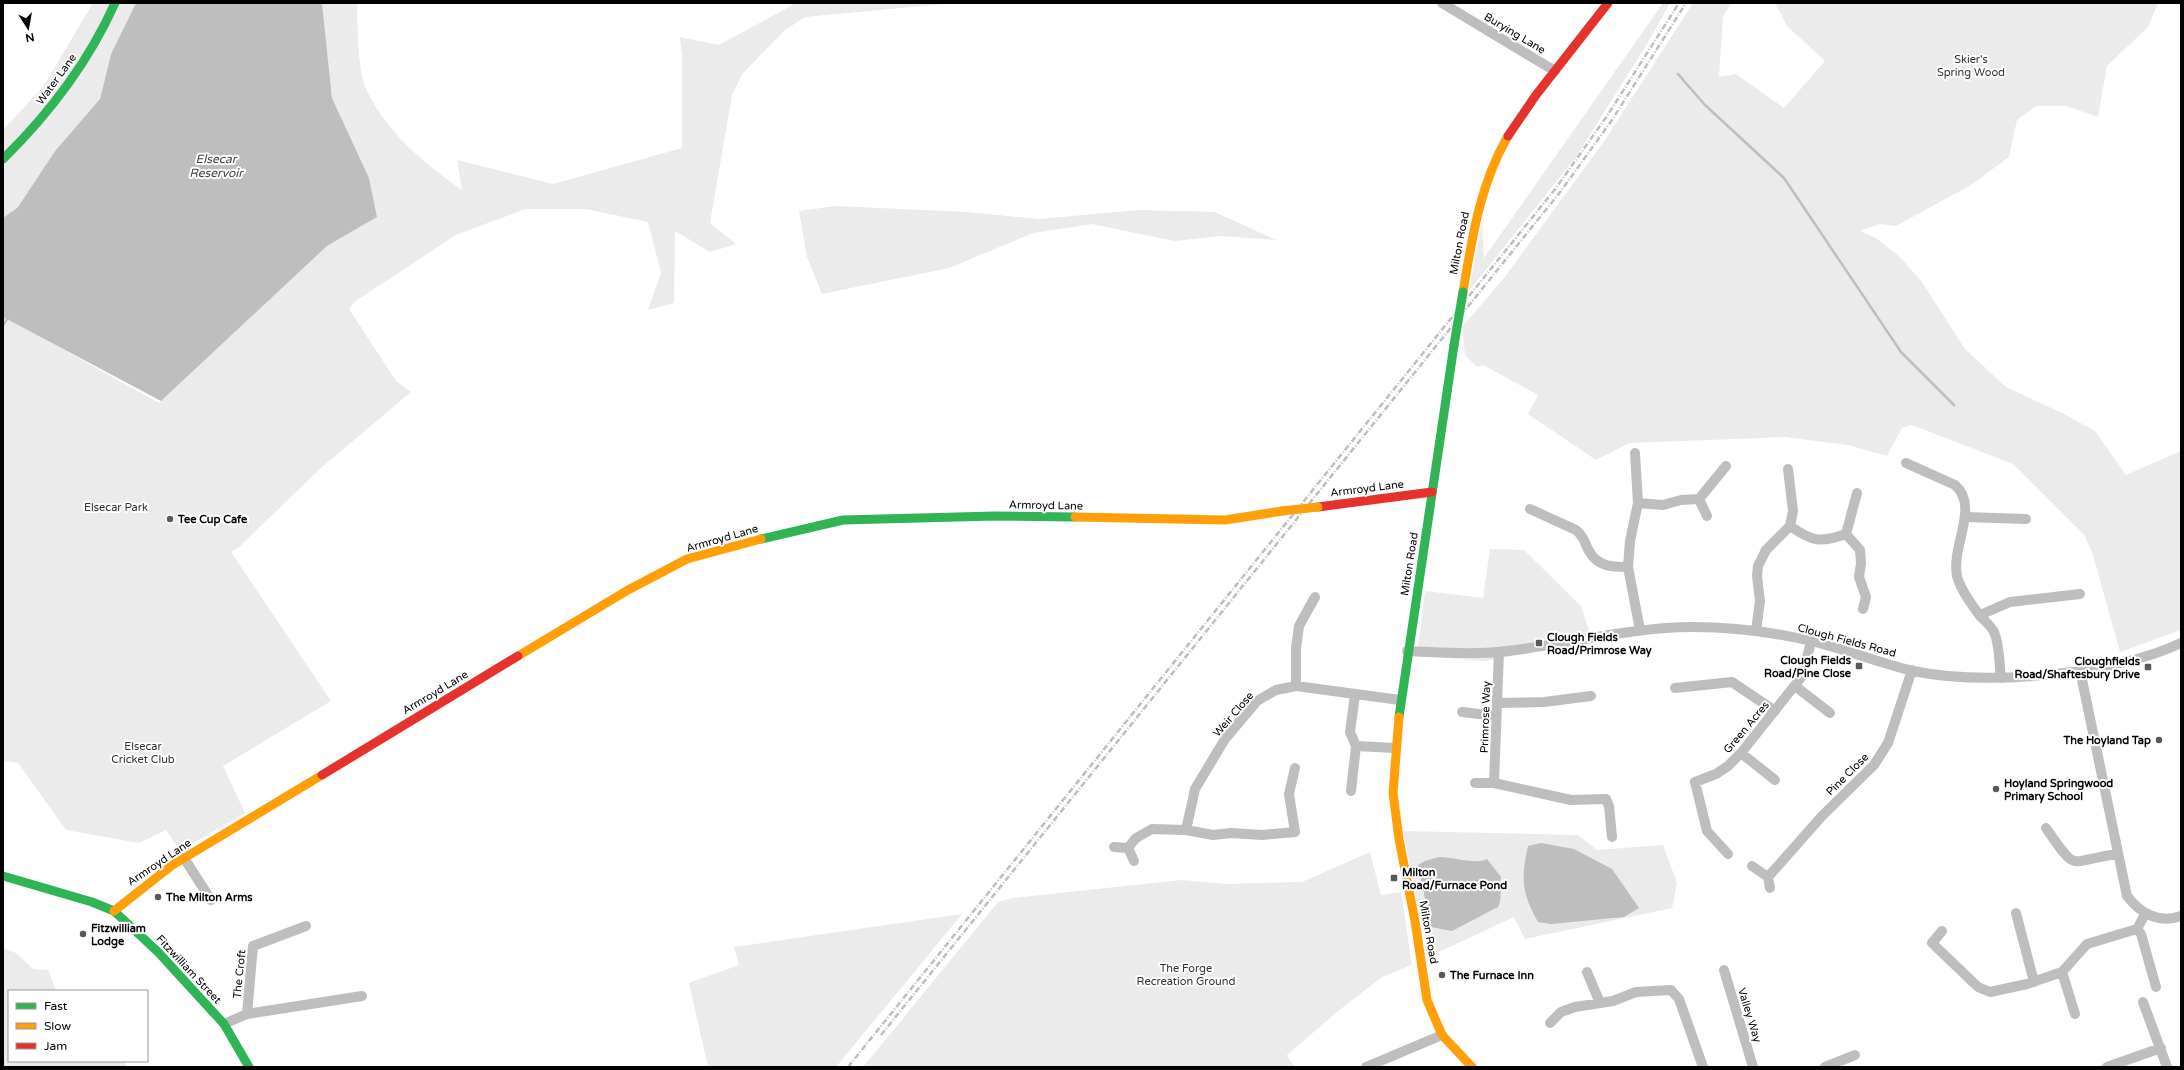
<svg xmlns="http://www.w3.org/2000/svg" width="2184" height="1070" viewBox="0 0 2184 1070" font-family="'Varela Round',sans-serif">
	<style>
		.green { fill: #ebebeb }
		.water { fill: #bebebe }
		.lines { fill: none; stroke-linecap: round; stroke-linejoin: round }
		.stream { stroke: #bebebe; stroke-width: 2.5 }
		.street { stroke: #bebebe; stroke-width: 10 }
		.fast { stroke: #30b455; stroke-width: 9 }
		.slow { stroke: #ff9f0a; stroke-width: 9 }
		.jam { stroke: #e5322d; stroke-width: 9 }
		.rail { stroke: #bebebe; stroke-width: 2.5; stroke-dasharray: 6 2 1 2; stroke-linecap: butt }
		.fast-bridge { stroke: #30b455; stroke-width: 9 }
		.slow-bridge { stroke: #ff9f0a; stroke-width: 9 }
		.poi-dot { fill: #595959; stroke: #fff; stroke-width: 1.5 }
		.labels { text-anchor: middle; stroke-width: 4; stroke-linejoin: round; paint-order: stroke }
		.street-label { font-size: 11px; fill: #000; stroke: #fff }
		.park-label { font-size: 11px; fill: #323232; stroke: #fff }
		.poi-label { font-size: 11px; font-weight: bold; fill: #000; stroke: #fff; text-anchor: start }
		.water-label { font-size: 12px; font-style: italic; fill: #434343; stroke: #fff }
	</style>
	<rect width="100%" height="100%" fill="#fff"/>
	<path class="green" d="M 93,3 L 136,3 L 111,54 L 100,99 L 55,151 L 18,207 L 3,218 L 3,130 L 43,87 Z
		M 322,3 L 357,3 C 358,27 357,69 367,91 C 387,133 425,164 462,190 L 457,160 L 553,184 L 682,148 L 682,56 L 680,37 L 719,45 L 796,3 L 954,3 L 805,17 L 785,30 L 743,73 L 732,95 L 710,223 L 736,244 L 710,252 L 675,231 L 674,303 L 648,310 L 661,273 L 648,222 L 586,209 L 525,209 L 456,235 L 354,302 L 349,309 L 396,381 L 411,392 L 322,467 L 238,548 L 231,552 L 331,701 L 223,766 L 245,813 L 180,851 L 166,830 L 139,843 L 66,830 L 18,763 L 3,761 L 3,316 L 159,403 L 327,246 L 377,217 L 369,178 L 332,98 Z
		M 1663,3 L 1670,3 L 1647,44 L 1576,157 L 1469,291 L 1482,222 L 1484,258 Z
		M 1693,3 L 1731,3 L 1723,17 L 1719,77 L 1736,74 L 1784,108 L 1825,61 L 1787,26 L 1775,3 L 2158,3 L 2148,27 L 2107,66 L 2098,117 L 2066,106 L 2036,106 L 2017,120 L 2009,157 L 1971,185 L 1896,226 L 1880,224 L 1860,231 L 1876,238 L 1900,257 L 1922,282 L 1965,349 L 2006,387 L 2066,415 L 2095,431 L 2126,475 L 2181,451 L 2181,630 L 2120,652 L 2092,552 L 2084,535 L 2013,464 L 1912,425 L 1902,428 L 1887,456 L 1848,445 L 1785,437 L 1629,443 L 1596,460 L 1528,414 L 1538,395 L 1483,365 L 1477,367 L 1465,355 L 1462,327 L 1504,278 L 1605,140 Z
		M 836,206 L 966,212 L 1039,219 L 1139,210 L 1215,212 L 1276,240 L 1222,236 L 1174,241 L 1092,224 L 1033,233 L 949,268 L 822,294 L 807,257 L 799,211 Z
		M 1490,549 L 1524,550 L 1581,606 L 1592,640 L 1485,661 L 1417,656 L 1425,591 L 1483,598 Z
		M 1403,831 L 1578,835 L 1597,850 L 1663,845 L 1677,883 L 1672,908 L 1525,939 L 1514,917 L 1428,957 Z
		M 1370,852 L 1381,895 L 1401,892 L 1412,965 L 1382,977 L 1337,1012 L 1287,1055 L 1294,1067 L 863,1067 L 998,902 L 1013,898 L 1181,880 L 1226,884 L 1302,882 Z
		M 962,914 L 836,1067 L 708,1067 L 689,983 L 739,965 L 734,947 Z
		M 3,948 L 16,953 L 33,969 L 48,970 L 56,991 L 9,991 L 9,1061 L 124,1061 L 127,1067 L 3,1067 Z"/>
	<path class="water" d="M 136,3 L 322,3 L 332,98 L 369,178 L 377,217 L 327,246 L 161,401 L 3,317 L 3,218 L 18,207 L 55,151 L 100,99 L 111,54 Z
		M 1541,843 L 1574,849 L 1612,869 L 1639,908 L 1624,917 L 1551,924 L 1538,922 C 1521,892 1521,878 1528,846 Z
		M 1439,857 C 1453,857 1477,865 1487,859 L 1501,877 C 1499,888 1503,897 1498,907 L 1452,931 L 1431,927 L 1418,865 L 1425,861 Z"/>
	<g class="lines">
		<path class="stream" d="M 1678,74 L 1705,105 L 1784,178 L 1901,352 L 1954,405
			M 3,326 L 7,319"/>
		<path class="street" d="M 1442,3 L 1555,71
			M 1635,453 L 1638,503 L 1630,541 L 1628,567 L 1640,630
			M 1906,463 L 1955,485 C 1980,507 1951,545 1957,576 C 1960,589 1972,605 1980,616 C 1985,621 1991,626 1994,632 C 2000,645 1999,664 2001,678
			M 1699,499 L 1707,516
			M 1638,503 L 1663,505 L 1681,500 L 1699,499 L 1726,466
			M 1530,509 L 1576,530 C 1584,536 1584,542 1589,551 C 1598,567 1612,567 1628,567
			M 1966,517 L 2026,519
			M 1790,526 C 1813,542 1820,543 1846,534 L 1857,493
			M 1846,534 L 1860,550 L 1861,563 L 1859,577 L 1866,597 L 1863,609
			M 1980,615 L 2010,602 L 2080,594
			M 1756,631 L 1760,601 L 1757,576 L 1758,566 L 1766,550 L 1790,526 L 1793,511 L 1788,469
			M 1407,651 C 1437,652 1468,655 1498,652 C 1563,646 1627,627 1693,627 C 1732,627 1773,632 1811,641 C 1845,649 1879,663 1913,671 C 1986,686 2113,675 2181,643
			M 2080,670 L 2127,896 C 2140,913 2159,924 2181,916
			M 1296,686 L 1296,648 L 1299,626 L 1315,597
			M 1795,686 L 1830,713
			M 1675,688 L 1732,682 L 1775,711
			M 1355,695 L 1350,732 L 1356,746 L 1395,748
			M 1498,703 L 1544,702 L 1591,696
			M 1462,712 L 1496,716
			M 1741,753 L 1775,780
			M 1475,783 L 1494,783 L 1571,800 L 1606,799 L 1609,806 L 1612,837
			M 1494,783 L 1499,652
			M 1351,791 L 1356,746
			M 2046,828 C 2078,874 2067,861 2117,854
			M 1186,830 L 1195,789 L 1225,739 L 1257,701 L 1276,690 L 1296,686 L 1400,700
			M 1114,847 L 1128,848 L 1136,838 L 1152,829 L 1186,830 L 1213,835 L 1231,833 L 1262,835 L 1295,832 L 1289,794 L 1295,768
			M 1128,848 L 1134,861
			M 1728,854 L 1707,831 L 1695,782 L 1716,774 L 1728,766 L 1741,753 L 1803,675 L 1811,641
			M 184,858 L 211,900
			M 1752,866 L 1768,877 L 1770,888
			M 1768,877 L 1822,816 L 1874,765 L 1888,743 L 1912,670
			M 2016,913 L 2034,982
			M 2137,929 L 2141,934 L 2156,987
			M 1942,931 L 1932,943 L 1978,987 L 1990,992 L 2027,984 L 2062,972 L 2087,944 L 2137,929 L 2145,914
			M 1724,970 L 1753,1067
			M 1587,972 L 1600,1003
			M 2062,972 L 2075,1014
			M 2143,1002 L 2167,1067
			M 247,1014 L 253,946 L 306,926
			M 1550,1023 L 1561,1012 L 1575,1007 L 1613,1001 L 1636,992 L 1671,990 L 1679,999 L 1703,1067
			M 224,1024 L 247,1014 L 362,996
			M 1366,1067 L 1442,1035
			M 1825,1067 L 1855,1055
			M 2107,1067 L 2161,1048"/>
		<path class="fast" d="M 3,159 C 50,113 88,63 115,3
			M 761,539 L 843,520 L 995,516 L 1075,517
			M 1399,717 L 1454,345
			M 3,876 L 92,902 L 114,911 L 158,952 L 224,1024 L 249,1067"/>
		<path class="slow" d="M 1463,292 C 1472,238 1480,184 1508,136
			M 1075,517 L 1225,520 L 1282,511
			M 518,656 L 628,590 L 687,559 L 761,539
			M 1399,717 L 1393,793 L 1399,839 L 1415,921 L 1427,1000 L 1442,1035 L 1472,1067
			M 114,911 L 171,866 L 322,775"/>
		<path class="jam" d="M 1508,136 L 1536,95 L 1608,3
			M 1318,507 L 1432,492
			M 322,775 L 518,656"/>
		<path class="rail" d="M 881,1035 L 1561,191 L 1612,120 L 1686,3
			M 848,1067 L 1556,188 L 1607,116 L 1679,3"/>
		<path class="fast-bridge" d="M 1454,345 L 1463,292"/>
		<path class="slow-bridge" d="M 1282,511 L 1318,507"/>
	</g>
	<g class="poi-dot">
		<circle cx="170" cy="519" r="4"/>
		<rect x="1535" y="639" width="8" height="8" rx="2"/>
		<rect x="1855" y="662" width="8" height="8" rx="2"/>
		<rect x="2144" y="663" width="8" height="8" rx="2"/>
		<circle cx="2159" cy="740" r="4"/>
		<circle cx="1996" cy="789" r="4"/>
		<rect x="1390" y="874" width="8" height="8" rx="2"/>
		<circle cx="158" cy="897" r="4"/>
		<circle cx="83" cy="934" r="4"/>
		<circle cx="1442" cy="975" r="4"/>
	</g>
	<g class="labels">
		<g class="street-label">
			<text transform="translate(1515 33) rotate(31)" y="4">Burying Lane</text>
			<text transform="translate(56 79) rotate(-54)" y="4">Water Lane</text>
			<text transform="translate(1459 243) rotate(-79)" y="4">Milton Road</text>
			<text transform="translate(1367 488) rotate(-7)" y="4">Armroyd Lane</text>
			<text transform="translate(1046 505) rotate(1)" y="4">Armroyd Lane</text>
			<text transform="translate(722 538) rotate(-16)" y="4">Armroyd Lane</text>
			<text transform="translate(1409 564) rotate(-81)" y="4">Milton Road</text>
			<text transform="translate(1847 640) rotate(15)" y="4">Clough Fields Road</text>
			<text transform="translate(435 692) rotate(-31)" y="4">Armroyd Lane</text>
			<text transform="translate(1233 714) rotate(-49)" y="4">Weir Close</text>
			<text transform="translate(1485 717) rotate(-88)" y="4">Primrose Way</text>
			<text transform="translate(1746 727) rotate(-50)" y="4">Green Acres</text>
			<text transform="translate(1847 774) rotate(-45)" y="4">Pine Close</text>
			<text transform="translate(159 862) rotate(-34)" y="4">Armroyd Lane</text>
			<text transform="translate(1429 932) rotate(80)" y="4">Milton Road</text>
			<text transform="translate(189 969) rotate(47)" y="4">Fitzwilliam Street</text>
			<text transform="translate(239 974) rotate(-84)" y="4">The Croft</text>
			<text transform="translate(1750 1015) rotate(73)" y="4">Valley Way</text>
		</g>
		<g class="park-label">
			<text x="1971" y="63">Skier's<tspan x="1971" dy="13">Spring Wood</tspan></text>
			<text x="116" y="511">Elsecar Park</text>
			<text x="143" y="750">Elsecar<tspan x="143" dy="13">Cricket Club</tspan></text>
			<text x="1186" y="972">The Forge<tspan x="1186" dy="13">Recreation Ground</tspan></text>
		</g>
		<g class="poi-label">
			<text x="178" y="523">Tee Cup Cafe</text>
			<text x="1547" y="641">Clough Fields<tspan x="1547" dy="13">Road/Primrose Way</tspan></text>
			<text x="1851" y="664" text-anchor="end">Clough Fields<tspan x="1851" dy="13">Road/Pine Close</tspan></text>
			<text x="2140" y="665" text-anchor="end">Cloughfields<tspan x="2140" dy="13">Road/Shaftesbury Drive</tspan></text>
			<text x="2151" y="744" text-anchor="end">The Hoyland Tap</text>
			<text x="2004" y="787">Hoyland Springwood<tspan x="2004" dy="13">Primary School</tspan></text>
			<text x="1402" y="876">Milton<tspan x="1402" dy="13">Road/Furnace Pond</tspan></text>
			<text x="166" y="901">The Milton Arms</text>
			<text x="91" y="932">Fitzwilliam<tspan x="91" dy="13">Lodge</tspan></text>
			<text x="1450" y="979">The Furnace Inn</text>
		</g>
		<g class="water-label">
			<text x="216" y="163">Elsecar<tspan x="216" dy="14">Reservoir</tspan></text>
		</g>
	</g>
	<rect width="2184" height="1070" fill="none" stroke="#000000" stroke-width="8"/>
	<rect x="8" y="990" width="140" height="72" fill="#ffffff" stroke="#999999"/>
	<rect x="16" y="1003" width="20" height="6" fill="#30b455" stroke="#999999"/>
	<text x="44" y="1010" font-size="12" fill="#000000">Fast</text>
	<rect x="16" y="1023" width="20" height="6" fill="#ff9f0a" stroke="#999999"/>
	<text x="44" y="1030" font-size="12" fill="#000000">Slow</text>
	<rect x="16" y="1043" width="20" height="6" fill="#e5322d" stroke="#999999"/>
	<text x="44" y="1050" font-size="12" fill="#000000">Jam</text>
	<g transform="translate(28 28) rotate(169)" stroke="#ffffff" stroke-width="3" paint-order="stroke">
	<path d="M0-3L7 15L0 10L-7 15Z" fill="#000000"/>
	<text y="-6" font-size="11" font-weight="bold" text-anchor="middle" fill="#000000">N</text>
	</g>
</svg>
